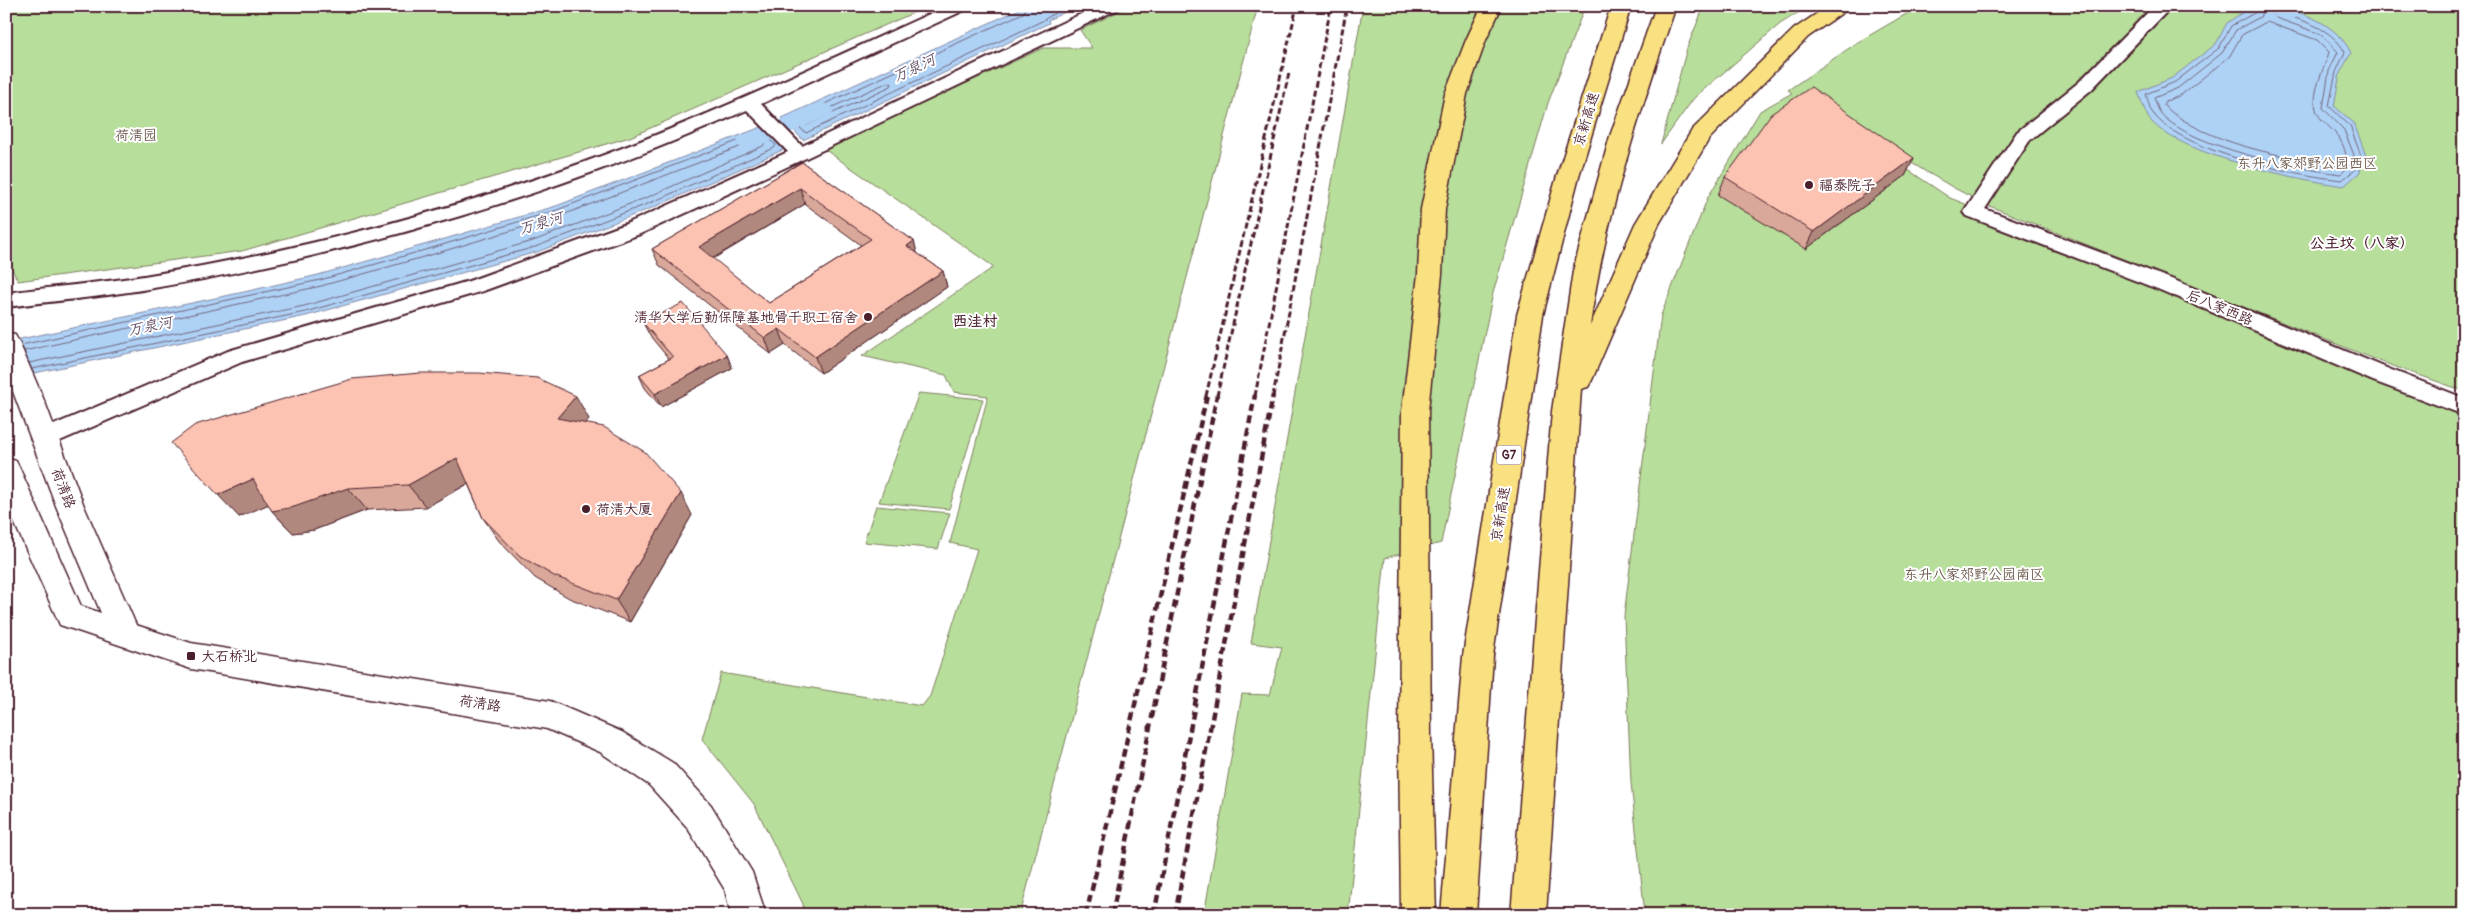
<svg xmlns="http://www.w3.org/2000/svg" width="2470" height="921" viewBox="0 0 2470 921" font-family="Pangolin,'LXGW WenKai TC',sans-serif">
	<style>
		.green { fill: #b7de9a; stroke: #807e62 }
		.water { fill: #aed1f6; stroke: #868aa5 }
		.lines { fill: none; stroke-linecap: round; stroke-linejoin: round }
		.shore { stroke: #72667c; stroke-width: 1 }
		.canal { fill: #aed1f6; fill-rule: evenodd }
		.river { fill: #aed1f6; fill-rule: evenodd }
		.minor-casing { stroke: #4a1f2b; stroke-width: 4 }
		.secondary-casing { stroke: #4a1f2b; stroke-width: 3 }
		.motorway-casing { stroke: #4a1f2b; stroke-width: 3 }
		.minor { fill: #fff; fill-rule: evenodd }
		.secondary { fill: #fff; fill-rule: evenodd }
		.motorway { fill: #f9e181; fill-rule: evenodd }
		.rail-far1 { stroke: #4a1f2b; stroke-width: 3; stroke-dasharray: 6 3; stroke-linecap: butt }
		.rail { stroke: #4a1f2b; stroke-width: 4.5; stroke-dasharray: 8 4.5; stroke-linecap: butt }
		.wall { fill: #d9a89a; stroke: #4a1f2b; fill-rule: evenodd }
		.shaded-wall { fill: #b0887d; stroke: #4a1f2b }
		.building { fill: #fcc3b3; stroke: #4a1f2b; fill-rule: evenodd }
		.poi-dot { fill: #4a1f2b; stroke: #fff; stroke-width: 2 }
		.labels { text-anchor: middle; stroke-width: 4; stroke-linejoin: round; paint-order: stroke }
		.shield { fill: #fff; stroke: #80626b; stroke-width: 1 }
		.shield-label { font-size: 12px; font-weight: bold; fill: #4a1f2b }
		.street-label { font-size: 14px; fill: #4a1f2b; stroke: #fff }
		.park-label { font-size: 14px; fill: #6b584c; stroke: #fff }
		.poi-label { font-size: 14px; fill: #4a1f2b; stroke: #fff; text-anchor: start }
		.water-label { font-size: 15px; font-style: italic; fill: #685468; stroke: #fff }
		.neighbourhood-label { font-size: 15px; font-weight: bold; fill: #4a1f2b; stroke: #fff }
	</style>
	<rect width="100%" height="100%" fill="#fff"/>
	<filter id="ink" filterUnits="userSpaceOnUse"><feTurbulence type="fractalNoise" baseFrequency=".02" numOctaves="2"/><feDisplacementMap in="SourceGraphic" scale="10" xChannelSelector="R" yChannelSelector="G"/><feConvolveMatrix kernelMatrix="1 2 1 2 8 2 1 2 1" color-interpolation-filters="sRGB"/></filter>
	<g filter="url(#ink)">
		<path class="green" d="M 6,6 L 929,6 L 630,137 L 242,251 L 18,281 L 6,257 Z
			M 1130,6 L 1258,6 L 1020,915 L 804,915 L 803,904 L 754,804 L 702,739 L 721,673 L 922,706 L 930,696 L 977,549 L 950,543 L 988,396 L 954,392 L 946,375 L 862,356 L 994,267 L 824,149 L 1043,48 L 1092,48 L 1080,30 Z
			M 1363,6 L 1585,6 L 1548,103 L 1493,293 L 1441,543 L 1385,558 L 1348,915 L 1204,915 L 1242,694 L 1270,695 L 1282,647 L 1251,643 Z
			M 1704,6 L 1809,6 L 1780,24 L 1694,98 L 1661,144 L 1687,48 Z
			M 1920,6 L 2464,6 L 2464,391 L 2382,362 L 1987,205 L 1954,188 L 1804,100 L 1950,198 L 2464,398 L 2464,915 L 1645,915 L 1631,783 L 1624,616 L 1661,315 L 1708,197 L 1760,111 L 1792,93 L 1788,90 L 1858,42 Z
			M 919,393 L 983,399 L 949,509 L 879,502 Z
			M 876,506 L 950,513 L 938,549 L 864,542 Z"/>
		<path class="water" d="M 1026,6 L 1078,6 L 1048,20 L 1049,23 L 803,140 L 782,118 Z
			M 2260,6 C 2293,6 2337,22 2351,53 L 2340,73 L 2334,106 L 2354,123 L 2366,156 L 2359,173 L 2344,186 C 2300,180 2172,154 2148,117 C 2144,109 2141,100 2138,92 L 2172,78 L 2216,44 L 2227,23 L 2243,12 Z
			M 764,126 L 787,148 L 652,208 L 537,252 L 306,316 L 6,379 L 6,342 L 244,292 L 318,275 L 431,243 L 556,206 Z"/>
		<g class="lines">
			<path class="shore" d="M 1027,6 L 1023,13 L 794,118 L 793,122 L 806,133 L 1042,21 L 1066,6
				M 2258,6 L 2256,12 L 2231,26 L 2219,48 L 2175,82 L 2146,94 C 2148,99 2149,108 2152,112 C 2180,152 2295,175 2342,180 L 2355,170 L 2361,156 L 2350,126 L 2329,106 L 2336,72 L 2345,52 C 2330,27 2306,22 2280,13 L 2277,6
				M 2265,6 L 2260,17 L 2236,30 L 2222,53 L 2178,88 L 2154,98 C 2156,102 2157,108 2160,112 C 2183,145 2301,170 2341,174 L 2349,166 L 2354,155 L 2344,130 L 2323,108 L 2329,71 L 2338,52 L 2321,34 L 2276,18 L 2271,13 L 2270,6
				M 2267,22 L 2317,40 L 2329,52 C 2324,71 2305,102 2322,120 C 2334,132 2342,137 2346,155 L 2338,166 C 2281,156 2209,145 2164,106 L 2164,102 L 2181,95 L 2229,57 L 2242,35 Z
				M 889,82 L 892,83 L 891,86 L 807,125 L 803,124 L 804,120 Z
				M 21,345 L 320,280 L 432,248 L 557,210 L 761,132 L 776,145 L 774,148 L 650,203 L 535,247 L 305,312 L 32,369
				M 24,351 L 321,286 L 434,254 L 560,216 L 760,139 L 765,143 L 763,146 L 648,197 L 533,241 L 304,306 L 29,363"/>
			<path class="canal" d="M 823,103 L 831,105 L 834,110 L 831,115 L 756,147 L 748,149 L 740,147 L 737,142 L 740,137 Z"/>
			<path class="river" d="M 2270,6 L 2304,6 L 2298,17 L 2286,20 L 2274,17 L 2269,10 Z"/>
			<defs>
				<path id="minor" d="M 947,6 L 969,6 L 967,9 L 761,104 L 802,146 L 1098,6 L 1120,6 L 1118,9 L 806,158 L 640,234 L 483,291 L 242,362 L 53,444 L 45,447 L 37,444 L 34,438 L 37,432 L 228,351 L 469,281 L 626,224 L 788,152 L 747,110 C 556,195 353,254 148,289 C 101,297 54,301 6,307 L 6,293 C 52,287 99,283 144,276 C 293,252 440,214 582,163 C 707,118 826,61 947,6 Z
					M 2154,6 L 2172,6 L 2091,90 L 2030,140 L 1985,209 L 2174,280 L 2389,369 L 2464,398 L 2464,415 L 2373,381 L 2160,290 L 1967,216 L 1964,212 L 2017,132 L 2079,82 Z"/>
				<path id="secondary" d="M 6,333 L 15,335 L 19,342 L 46,405 L 84,506 L 136,625 L 191,643 L 550,701 L 622,732 L 673,763 L 711,805 L 752,872 L 766,915 L 731,915 L 725,890 L 687,827 L 649,785 L 600,752 L 547,729 L 191,669 L 60,625 L 6,504 L 6,458 L 16,461 L 20,469 L 81,606 L 101,613 L 56,506 L 6,373 Z"/>
				<path id="motorway" d="M 1482,6 L 1502,6 L 1486,40 L 1467,94 L 1445,209 L 1442,274 L 1428,411 L 1431,735 L 1436,915 L 1401,915 L 1399,735 L 1402,411 L 1418,274 L 1421,209 L 1445,94 L 1466,40 Z
					M 1611,6 L 1631,6 L 1579,176 L 1543,315 L 1493,656 L 1476,915 L 1441,915 L 1463,656 L 1517,315 L 1557,176 Z
					M 1656,6 L 1676,6 C 1640,111 1605,216 1590,326 L 1635,224 L 1692,130 L 1794,29 L 1828,6 L 1852,6 L 1808,37 L 1709,139 L 1659,224 L 1592,380 L 1588,387 L 1581,389 L 1546,915 L 1511,915 L 1552,411 L 1573,271 L 1610,136 Z"/>
			</defs>
			<use href="#minor" class="minor-casing"/>
			<use href="#secondary" class="secondary-casing"/>
			<use href="#motorway" class="motorway-casing"/>
			<use href="#minor" class="minor"/>
			<use href="#secondary" class="secondary"/>
			<use href="#motorway" class="motorway"/>
			<path class="rail-far1" d="M 1206,396 L 1297,6
				M 1217,396 L 1289,73
				M 1255,396 L 1331,6
				M 1273,396 L 1347,6"/>
			<path class="rail" d="M 1086,915 L 1207,395
				M 1112,915 L 1217,395
				M 1154,915 L 1255,395
				M 1175,915 L 1273,395"/>
		</g>
		<path class="wall" d="M 1914,158 L 1905,176 L 1806,249 L 1718,195 L 1725,177 Z
			M 802,162 L 914,241 L 917,253 L 943,271 L 947,287 L 821,373 L 785,345 L 771,354 L 659,265 L 652,249 ZM 805,204 L 861,245 L 769,303 L 713,259 Z
			M 643,323 L 727,355 L 732,368 L 661,407 L 645,388 L 639,375 L 669,359 L 650,336 Z
			M 537,378 L 589,419 L 586,424 L 692,515 L 630,622 L 569,598 L 535,578 L 499,541 L 483,518 L 468,484 L 426,507 L 367,510 L 314,530 L 293,533 L 272,511 L 268,504 L 239,517 Z"/>
		<path class="shaded-wall" d="M 1914,158 L 1905,176 L 1806,249 L 1814,232 Z
			M 800,188 L 805,204 L 705,263 L 699,247 Z
			M 914,241 L 918,257 L 907,246 Z
			M 943,271 L 947,287 L 821,373 L 815,357 Z
			M 779,329 L 785,345 L 771,354 L 765,338 Z
			M 727,355 L 732,368 L 661,407 L 655,394 Z
			M 576,396 L 589,419 L 571,441 L 557,418 Z
			M 457,458 L 473,481 L 426,507 L 408,485 Z
			M 253,479 L 274,502 L 239,517 L 218,495 Z
			M 348,488 L 367,510 L 314,530 L 293,533 L 272,511 Z
			M 681,493 L 692,515 L 630,622 L 616,600 Z"/>
		<path class="building" d="M 1811,87 L 1914,158 L 1814,232 L 1725,177 L 1771,114 Z
			M 802,162 L 914,241 L 907,246 L 943,271 L 815,357 L 779,329 L 765,338 L 652,249 ZM 800,188 L 871,239 L 769,303 L 699,247 Z
			M 683,303 L 727,355 L 655,394 L 639,375 L 673,357 L 643,323 Z
			M 420,373 L 479,373 L 537,378 L 576,396 L 557,418 L 604,427 L 645,452 L 681,493 L 616,600 L 554,576 L 520,556 L 483,518 L 457,458 L 408,485 L 348,488 L 294,507 L 272,511 L 253,479 L 218,495 L 171,443 L 195,425 L 352,379 Z"/>
	</g>
	<g class="poi-dot">
		<circle cx="1809" cy="185" r="5"/>
		<circle cx="868" cy="317" r="5"/>
		<circle cx="586" cy="509" r="5"/>
		<rect x="186" y="651" width="10" height="10" rx="2.5"/>
	</g>
	<g class="labels">
		<rect class="shield" x="1496.5" y="445.5" width="25" height="19" rx="4"/>
		<g class="shield-label">
			<text x="1509" y="459">G7</text>
		</g>
		<g class="street-label">
			<text transform="translate(1586 119) rotate(-73)" y="5">京新高速</text>
			<text transform="translate(2220 307) rotate(23)" y="5">后八家西路</text>
			<text transform="translate(64 488) rotate(69)" y="5">荷清路</text>
			<text transform="translate(1500 514) rotate(-81)" y="5">京新高速</text>
			<text transform="translate(480 703) rotate(9)" y="5">荷清路</text>
		</g>
		<g class="park-label">
			<text x="136" y="140">荷清园</text>
			<text x="2307" y="168">东升八家郊野公园西区</text>
			<text x="1974" y="579">东升八家郊野公园南区</text>
		</g>
		<g class="poi-label">
			<text x="1819" y="190">福泰院子</text>
			<text x="858" y="322" text-anchor="end">清华大学后勤保障基地骨干职工宿舍</text>
			<text x="596" y="514">荷清大厦</text>
			<text x="201" y="661">大石桥北</text>
		</g>
		<g class="water-label">
			<text transform="translate(914 68) rotate(-25)" y="5">万泉河</text>
			<text transform="translate(541 223) rotate(-16)" y="5">万泉河</text>
			<text transform="translate(150 326) rotate(-11)" y="5">万泉河</text>
		</g>
		<g class="neighbourhood-label">
			<text x="2362" y="248">公主坟（八家）</text>
			<text x="975" y="326">西洼村</text>
		</g>
	</g>
	<rect width="2470" height="921" fill="none" stroke="#fff" stroke-width="25"/>
	<rect x="12" y="12" width="2445" height="896" fill="none" stroke="#4a1f2b" stroke-width="2" filter="url(#ink)"/>
</svg>
